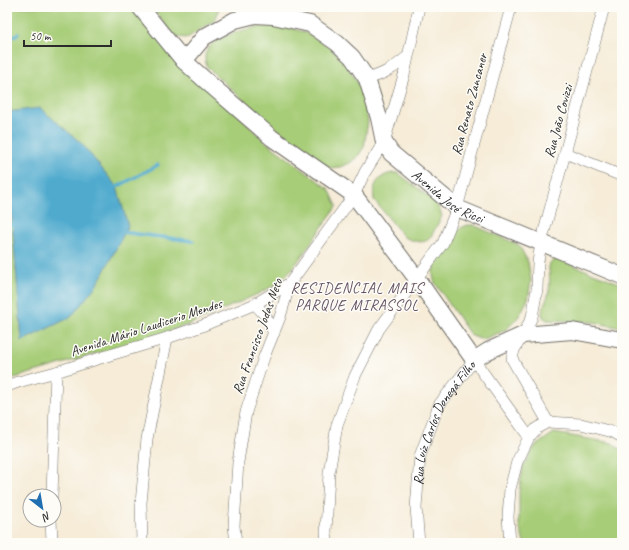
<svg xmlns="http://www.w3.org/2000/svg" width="629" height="550" viewBox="0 0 629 550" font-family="Caveat,sans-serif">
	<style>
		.green { fill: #a7cd78; stroke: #697c52 }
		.water { fill: #50aace; stroke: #3e6a7c }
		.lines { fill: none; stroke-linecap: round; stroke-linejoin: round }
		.stream { stroke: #50aace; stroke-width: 3.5 }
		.street-casing { stroke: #726f68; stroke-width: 12 }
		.secondary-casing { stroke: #726f68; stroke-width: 18 }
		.street { stroke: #fff; stroke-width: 11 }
		.secondary { stroke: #fff; stroke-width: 16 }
		.labels { text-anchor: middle; stroke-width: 3; stroke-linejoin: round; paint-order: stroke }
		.street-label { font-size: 14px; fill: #2b2b2b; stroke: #fdfcf7 }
		.neighbourhood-label { font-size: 15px; letter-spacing: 1px; fill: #675566; stroke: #fdfcf7 }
	</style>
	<rect width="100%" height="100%" fill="#fdfcf7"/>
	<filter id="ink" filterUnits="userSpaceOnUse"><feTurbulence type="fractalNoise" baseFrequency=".025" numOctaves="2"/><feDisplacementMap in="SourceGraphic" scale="8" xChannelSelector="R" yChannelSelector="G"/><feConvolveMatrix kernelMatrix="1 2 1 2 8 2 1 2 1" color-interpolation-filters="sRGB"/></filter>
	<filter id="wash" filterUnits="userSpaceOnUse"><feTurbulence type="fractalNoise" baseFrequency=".012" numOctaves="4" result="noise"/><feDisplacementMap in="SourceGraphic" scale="16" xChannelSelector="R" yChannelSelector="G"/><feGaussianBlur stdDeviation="0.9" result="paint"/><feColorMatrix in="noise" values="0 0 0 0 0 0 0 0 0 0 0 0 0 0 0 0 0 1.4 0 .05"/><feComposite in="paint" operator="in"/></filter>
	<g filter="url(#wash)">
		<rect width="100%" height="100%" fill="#f6ecd8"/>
		<path class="green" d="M 7,7 L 132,7 L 147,25 L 267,143 L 329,189 L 337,206 L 293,268 L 277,284 L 260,293 L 200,320 L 166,333 L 7,380 L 7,160 L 22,340 L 40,109 L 7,112 Z
			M 151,7 L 218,7 L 218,13 L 215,20 L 187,38 L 178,37 L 174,35 Z
			M 262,26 L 287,27 L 307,33 L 331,48 L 345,63 L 361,88 L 368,121 L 364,147 L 358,156 L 350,163 L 340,167 L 330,168 L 311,157 L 269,123 L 208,68 C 192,39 244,30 262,26 Z
			M 392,173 L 398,173 L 433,200 C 438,205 440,210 442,216 C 439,221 432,236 429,239 C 422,245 411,240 404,237 L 374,200 C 372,185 378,176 392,173 Z
			M 467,225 L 473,225 L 519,245 L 528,262 L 531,281 L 528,299 L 519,316 L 506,330 L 484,339 L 480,339 L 472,336 L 469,333 L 435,283 C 433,277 432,273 434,266 L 457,232 L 461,228 Z
			M 554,260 L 559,260 L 622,284 L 622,328 L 593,322 L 547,320 L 543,317 C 540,309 546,303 548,295 C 551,284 549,276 549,265 L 550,263 Z
			M 554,433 L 612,443 L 622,450 L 622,543 L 524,543 L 519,525 L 519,492 L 523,467 L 535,446 Z"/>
		<path class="water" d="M 40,108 L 81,143 L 117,187 L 128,226 L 98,283 L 71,317 L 22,341 L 7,160 L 7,112 Z"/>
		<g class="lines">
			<path class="stream" d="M 7,39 L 18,34
				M 113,189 L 158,165
				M 7,224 L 17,226
				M 121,232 L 193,241"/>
		</g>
	</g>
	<g filter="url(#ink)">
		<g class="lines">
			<defs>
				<g id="street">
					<path d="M 367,79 C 384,74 394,68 407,57"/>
					<path d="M 565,153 L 622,176"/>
					<path d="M 255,304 L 265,315 L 274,333"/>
					<path d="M 7,386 L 18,382 L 56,372 L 110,355 L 167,338 L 202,326 L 255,304 L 290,283"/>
					<path d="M 548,422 L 512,359 L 514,350 L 523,335 L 532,317 L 537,289 L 538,262 L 541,243 L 604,7"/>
					<path d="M 52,496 L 56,372"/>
					<path d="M 51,520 L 52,541 L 53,543"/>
					<path d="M 142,543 L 141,503 L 147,439 L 167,338"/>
					<path d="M 236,543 L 234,526 L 238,462 L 246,412 L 264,357 L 280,317 L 290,283 L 354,195 L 365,172 L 384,142 L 404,75 L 419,7"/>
					<path d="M 327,543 L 326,532 L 329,473 L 337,425 L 355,376 L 379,329 L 443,243 L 457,208 L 511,7"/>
					<path id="s1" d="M 419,543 L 416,508 L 420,456 L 439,405 L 474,360 L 529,437"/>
					<path d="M 510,543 L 508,517 L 510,489 L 517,462 L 529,437 L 537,428 L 548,422 L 581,424 L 613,432 L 622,437"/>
				</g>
				<g id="secondary">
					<path d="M 140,7 L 184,61 L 205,80 L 272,138 L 354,195 L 417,279 L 474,360 L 488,351 L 523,335 L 572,331 L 622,340"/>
					<path id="s2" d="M 244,7 L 255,15 L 273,16 L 310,24 L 337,43 L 352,57 L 367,79 L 379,118 L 384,142 L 391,153 L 457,208 L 622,276"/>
					<path d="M 184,61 L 204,37 L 235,20 L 255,15"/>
				</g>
			</defs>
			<use href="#street" class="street-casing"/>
			<use href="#secondary" class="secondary-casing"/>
			<use href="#street" class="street"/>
			<use href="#secondary" class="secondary"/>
		</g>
	</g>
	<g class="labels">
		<g class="street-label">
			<text transform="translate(469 104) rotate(-75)" y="5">Rua Renato Zancaner</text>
			<text transform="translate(558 121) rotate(-75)" y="5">Rua João Covizzi</text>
			<text dy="5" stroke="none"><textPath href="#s2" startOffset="300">Avenida José Ricci</textPath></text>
			<text transform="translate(146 327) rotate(-18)" y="5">Avenida Mário Laudicerio Mendes</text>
			<text transform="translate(257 336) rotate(-70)" y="5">Rua Francisco Jodas Neto</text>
			<text dy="5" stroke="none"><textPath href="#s1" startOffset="127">Rua Luiz Carlos Donegá Filho</textPath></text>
		</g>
		<g class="neighbourhood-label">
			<text x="357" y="293">RESIDENCIAL MAIS<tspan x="357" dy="17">PARQUE MIRASSOL</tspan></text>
		</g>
	</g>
	<rect width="629" height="550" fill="none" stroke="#fdfcf7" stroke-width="24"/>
	<g transform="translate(42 508) rotate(149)"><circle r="19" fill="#fdfcf7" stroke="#a9a8a5"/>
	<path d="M0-3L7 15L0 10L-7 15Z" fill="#1f6fb2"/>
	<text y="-6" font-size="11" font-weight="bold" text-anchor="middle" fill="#2b2b2b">N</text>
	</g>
	<path d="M24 40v6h87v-6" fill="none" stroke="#2b2b2b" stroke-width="2"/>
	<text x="30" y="40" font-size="12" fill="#2b2b2b" stroke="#fdfcf7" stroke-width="3" paint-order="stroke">50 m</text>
</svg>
